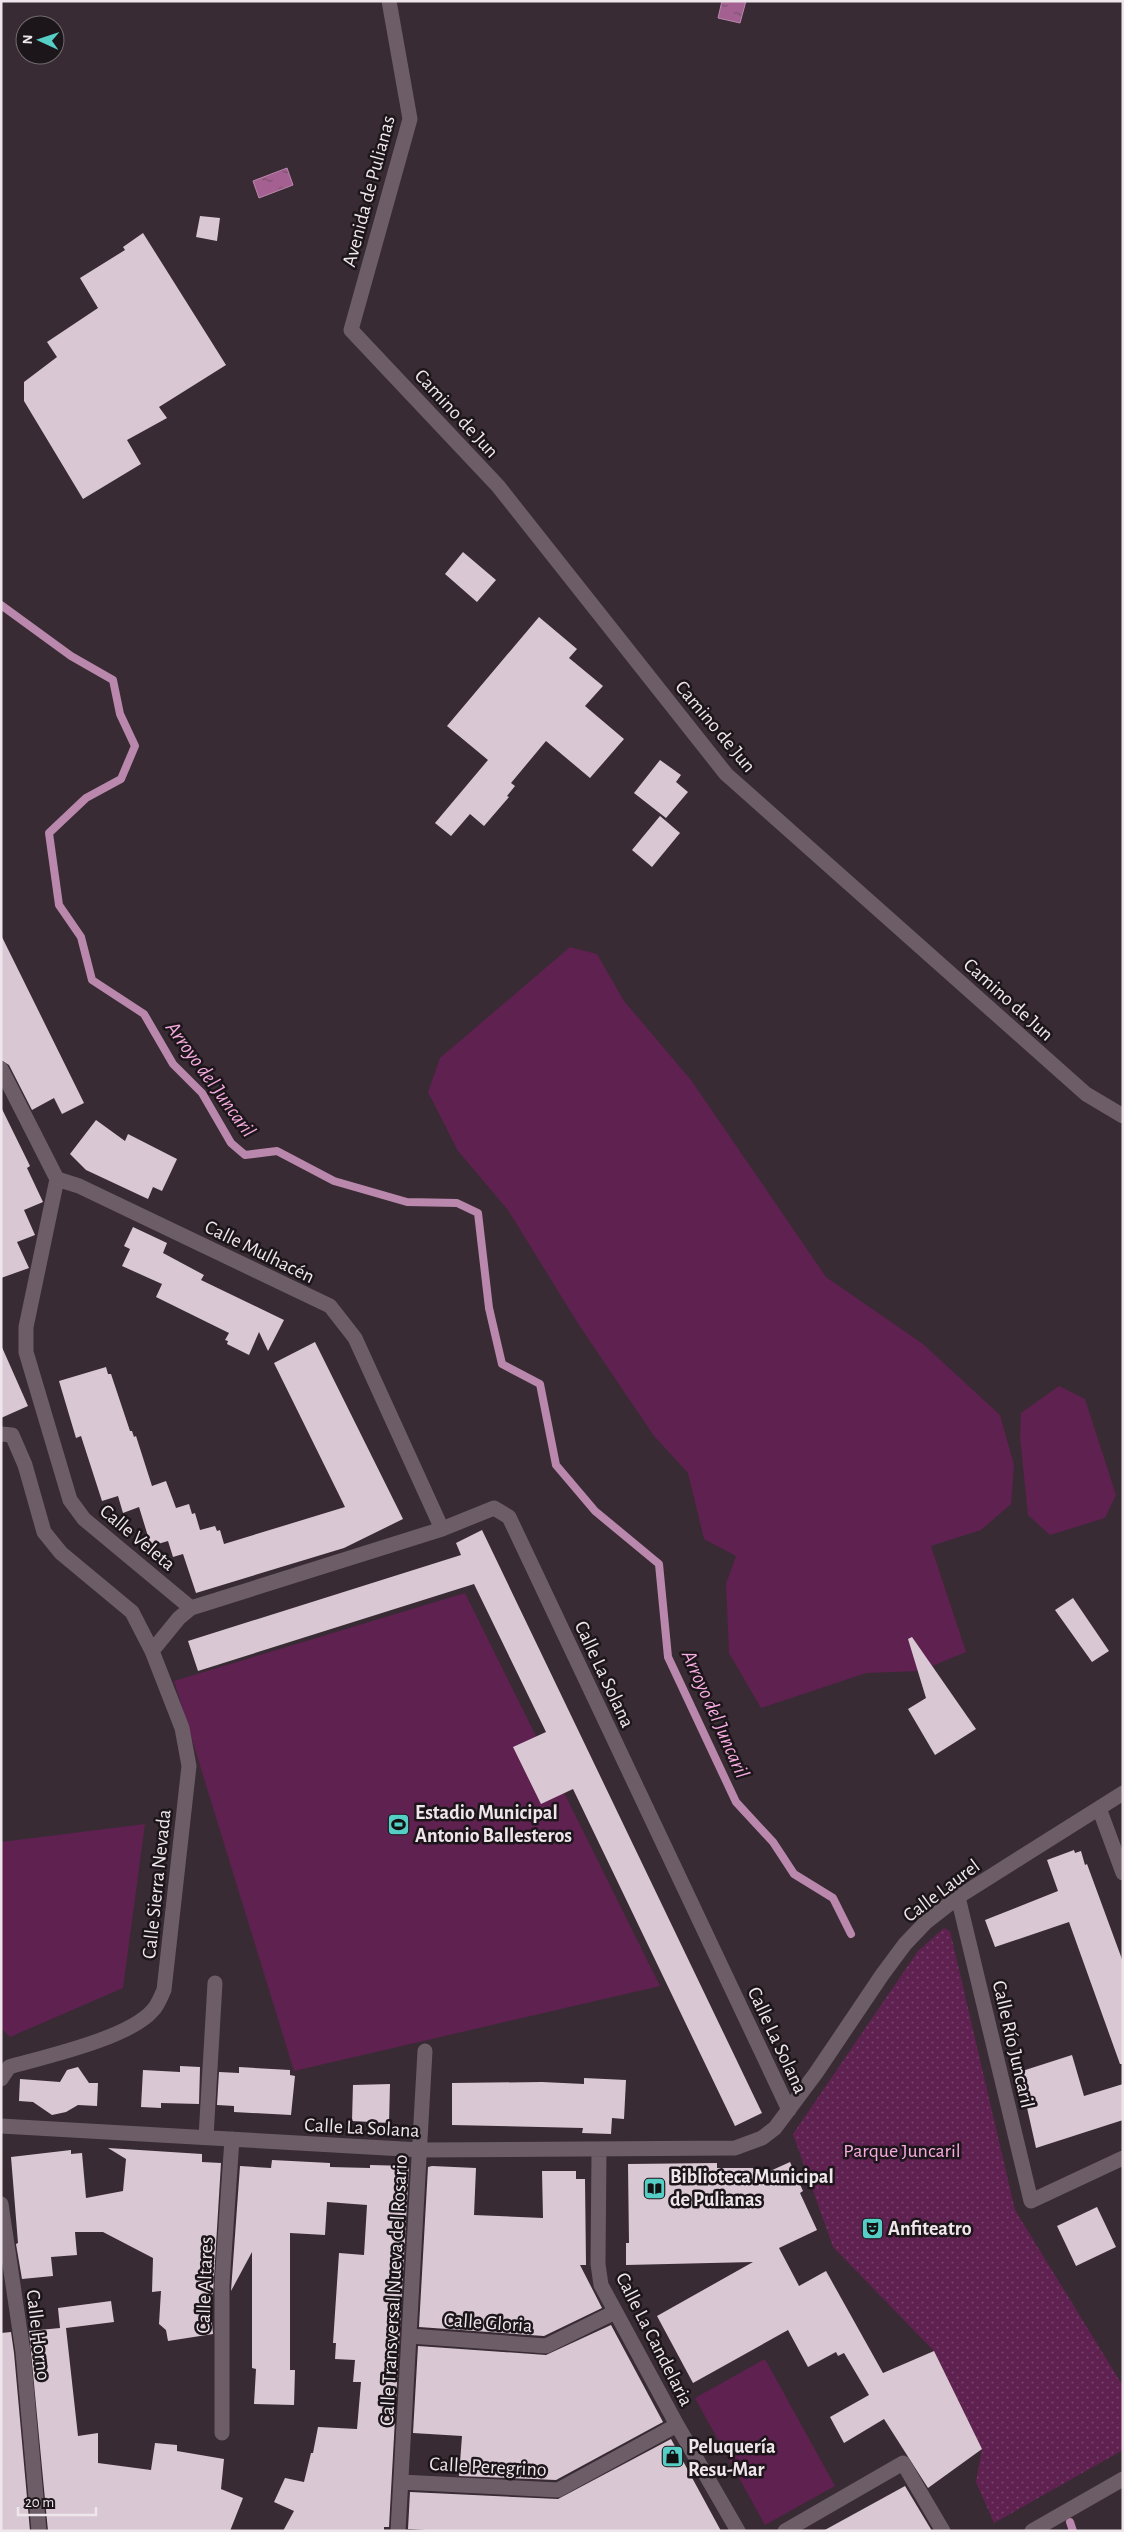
<svg xmlns="http://www.w3.org/2000/svg" width="1124" height="2532" viewBox="0 0 1124 2532" font-family="'Alegreya Sans',sans-serif">
	<style>
		.green { fill: #5f2150 }
		.park { fill: url(#park-dots) }
		.water { fill: url(#water-ripples); stroke: #ba88ac }
		.lines { fill: none; stroke-linecap: round; stroke-linejoin: round }
		.stream { stroke: #ba88ac; stroke-width: 8 }
		.building { fill: #d9c8d3 }
		.minor { stroke: #6c5d67; stroke-width: 15 }
		.labels { text-anchor: middle; stroke-width: 5; stroke-linejoin: round; paint-order: stroke }
		.street-label { font-size: 20px; fill: #efe6ec; stroke: #1c161a }
		.poi-label { font-size: 20px; font-weight: bold; fill: #efe6ec; stroke: #1c161a; text-anchor: start }
		.park-label { font-size: 20px; fill: #f7abe0; stroke: #1c161a }
		.water-label { font-size: 21px; font-style: italic; fill: #f6aadf; stroke: #1c161a }
	</style>
	<defs>
		<pattern id="park-dots" width="8" height="8" patternUnits="userSpaceOnUse" patternTransform="scale(1.25)"><rect width="8" height="8" fill="#5f2150"/><path d="M2 2h.1M6 6h.1" fill="none" stroke="#764169" stroke-width="1.8" stroke-linecap="round"/></pattern>
		<pattern id="water-ripples" width="26" height="14" patternUnits="userSpaceOnUse" patternTransform="scale(1.25)"><rect width="26" height="14" fill="#a36090"/><path d="M2 4q2-2 4 0t4 0M15 11q2-2 4 0t4 0" fill="none" stroke="#7a546f"/></pattern>
	</defs>
	<rect width="100%" height="100%" fill="#382b34"/>
	<path class="green" d="M 570,947 L 597,954 L 624,1001 L 691,1080 L 826,1277 L 923,1344 L 1000,1415 L 1014,1465 L 1011,1504 L 981,1530 L 931,1546 L 966,1652 L 920,1671 L 866,1673 L 761,1708 L 729,1653 L 726,1584 L 736,1556 L 704,1539 L 688,1473 L 654,1436 L 579,1325 L 508,1210 L 458,1151 L 428,1092 L 440,1058 Z
		M 1059,1386 L 1085,1399 L 1116,1495 L 1105,1518 L 1050,1535 L 1028,1515 L 1020,1437 L 1021,1413 Z
		M 465,1593 L 660,1986 L 294,2071 L 174,1681 Z
		M 145,1824 L 123,1988 L 10,2037 L 1,2028 L 1,1842 Z
		M 765,2359 L 835,2486 L 765,2525 L 695,2398 Z"/>
	<path class="park" d="M 944,1928 L 950,1931 L 1015,2210 L 1123,2386 L 1123,2450 L 994,2523 L 976,2482 L 982,2449 L 934,2351 L 833,2247 L 793,2134 L 918,1951 Z"/>
	<path class="water" d="M 722,1 L 746,1 L 740,23 L 718,18 Z
		M 287,168 L 293,185 L 259,198 L 253,181 Z"/>
	<g class="lines">
		<path class="stream" d="M 1,605 L 71,656 L 113,680 L 120,714 L 135,746 L 121,779 L 86,798 L 49,833 L 59,905 L 81,937 L 92,980 L 144,1014 L 173,1064 L 202,1093 L 231,1143 L 245,1155 L 277,1151 L 334,1181 L 407,1202 L 457,1203 L 478,1213 L 489,1308 L 502,1364 L 540,1384 L 556,1465 L 595,1511 L 659,1564 L 668,1657 L 736,1802 L 773,1842 L 794,1874 L 833,1898 L 851,1934
			M 1070,2522 L 1073,2531"/>
	</g>
	<path class="building" d="M 200,216 L 220,218 L 217,241 L 196,237 Z
		M 143,233 L 226,365 L 159,407 L 167,418 L 127,440 L 141,464 L 83,499 L 24,401 L 24,382 L 57,357 L 47,342 L 98,308 L 80,278 L 125,250 L 123,247 Z
		M 463,552 L 496,580 L 477,602 L 445,574 Z
		M 539,617 L 577,649 L 569,658 L 603,686 L 585,706 L 624,739 L 590,778 L 546,741 L 511,783 L 515,786 L 507,796 L 509,797 L 484,826 L 470,814 L 451,836 L 435,823 L 488,760 L 447,726 Z
		M 660,760 L 681,775 L 676,782 L 688,792 L 666,818 L 634,793 Z
		M 660,816 L 680,833 L 652,867 L 632,850 Z
		M 1,935 L 84,1103 L 62,1114 L 54,1098 L 32,1110 L 9,1065 L 1,1060 Z
		M 1,1107 L 30,1166 L 27,1168 L 43,1202 L 24,1210 L 35,1235 L 17,1242 L 29,1268 L 1,1278 Z
		M 96,1120 L 125,1141 L 128,1134 L 177,1159 L 162,1191 L 153,1187 L 148,1199 L 86,1170 L 70,1154 Z
		M 133,1227 L 167,1243 L 163,1253 L 204,1275 L 201,1280 L 284,1320 L 268,1351 L 259,1332 L 249,1355 L 227,1344 L 228,1341 L 225,1340 L 229,1333 L 156,1297 L 162,1284 L 122,1266 L 130,1249 L 124,1246 Z
		M 315,1342 L 403,1519 L 344,1548 L 196,1593 L 183,1554 L 173,1557 L 168,1541 L 151,1546 L 139,1507 L 123,1513 L 118,1496 L 102,1501 L 81,1436 L 76,1438 L 59,1381 L 106,1367 L 108,1374 L 111,1374 L 130,1431 L 132,1431 L 134,1437 L 136,1436 L 152,1486 L 166,1481 L 176,1508 L 189,1504 L 192,1514 L 195,1513 L 200,1530 L 215,1526 L 217,1531 L 220,1530 L 224,1544 L 345,1507 L 274,1363 Z
		M 1,1345 L 28,1406 L 1,1418 Z
		M 482,1530 L 762,2113 L 735,2126 L 573,1789 L 541,1804 L 513,1747 L 546,1732 L 474,1584 L 198,1671 L 188,1641 L 461,1555 L 456,1543 Z
		M 1073,1598 L 1109,1651 L 1092,1662 L 1055,1610 Z
		M 912,1637 L 976,1729 L 935,1755 L 908,1709 L 926,1698 L 908,1639 Z
		M 1074,1850 L 1075,1853 L 1081,1851 L 1085,1865 L 1087,1864 L 1123,1962 L 1123,2064 L 1120,2064 L 1069,1922 L 995,1947 L 985,1920 L 1058,1891 L 1047,1860 Z
		M 1072,2055 L 1084,2096 L 1123,2084 L 1123,2120 L 1036,2148 L 1019,2072 Z
		M 180,2066 L 200,2067 L 199,2104 L 161,2103 L 161,2108 L 141,2107 L 143,2070 L 180,2072 Z
		M 78,2067 L 89,2083 L 98,2083 L 97,2106 L 78,2105 L 66,2112 L 52,2115 L 33,2102 L 19,2101 L 20,2079 L 60,2082 L 67,2070 Z
		M 239,2067 L 290,2070 L 290,2075 L 295,2076 L 291,2115 L 234,2112 L 234,2106 L 217,2105 L 219,2072 L 239,2073 Z
		M 584,2078 L 626,2080 L 624,2119 L 612,2118 L 611,2134 L 582,2133 L 583,2128 L 452,2125 L 452,2083 L 542,2082 L 584,2084 Z
		M 390,2084 L 389,2123 L 352,2121 L 353,2085 Z
		M 108,2148 L 202,2154 L 202,2162 L 221,2163 L 213,2294 L 209,2295 L 213,2334 L 168,2341 L 166,2330 L 159,2324 L 161,2291 L 152,2292 L 153,2258 L 103,2232 L 75,2232 L 77,2255 L 51,2257 L 53,2276 L 22,2279 L 16,2244 L 18,2243 L 11,2157 L 71,2150 L 71,2154 L 82,2153 L 86,2198 L 123,2191 L 126,2159 Z
		M 272,2160 L 330,2163 L 330,2167 L 370,2168 L 370,2165 L 409,2166 L 389,2527 L 384,2527 L 384,2531 L 283,2531 L 294,2511 L 274,2502 L 285,2478 L 304,2482 L 311,2453 L 313,2453 L 318,2427 L 357,2429 L 361,2382 L 353,2382 L 355,2360 L 335,2359 L 336,2343 L 333,2343 L 339,2253 L 364,2255 L 367,2205 L 327,2202 L 325,2235 L 290,2233 L 290,2370 L 295,2370 L 294,2405 L 254,2404 L 256,2369 L 252,2368 L 252,2252 L 231,2291 L 240,2166 L 271,2168 Z
		M 790,2162 L 803,2191 L 800,2193 L 817,2230 L 779,2248 L 799,2286 L 826,2271 L 883,2373 L 934,2351 L 982,2449 L 928,2488 L 884,2419 L 844,2443 L 830,2417 L 869,2395 L 844,2353 L 838,2356 L 836,2352 L 808,2367 L 788,2330 L 693,2383 L 657,2316 L 753,2262 L 626,2265 L 626,2243 L 629,2243 L 628,2164 L 717,2163 L 717,2168 L 753,2168 L 757,2177 Z
		M 432,2166 L 476,2168 L 474,2215 L 543,2218 L 542,2171 L 576,2171 L 576,2179 L 585,2179 L 586,2265 L 580,2265 L 602,2308 L 544,2336 L 419,2327 L 428,2167 Z
		M 1097,2207 L 1116,2247 L 1076,2266 L 1057,2226 Z
		M 111,2301 L 114,2322 L 66,2328 L 78,2436 L 98,2433 L 98,2463 L 151,2470 L 155,2443 L 177,2445 L 177,2451 L 224,2459 L 221,2489 L 243,2498 L 230,2531 L 48,2531 L 29,2331 L 60,2328 L 58,2308 Z
		M 611,2325 L 663,2422 L 556,2480 L 459,2476 L 462,2436 L 413,2433 L 418,2346 L 546,2355 Z
		M 11,2332 L 14,2353 L 30,2531 L 1,2531 L 1,2333 Z
		M 671,2439 L 721,2531 L 443,2531 L 408,2529 L 410,2492 L 558,2499 Z
		M 905,2486 L 932,2531 L 823,2531 Z"/>
	<g class="lines">
		<path class="minor" d="M 389,1 L 410,119 L 351,330 L 498,486 L 726,774 L 1086,1094 L 1123,1116
			M 1,1069 L 57,1179 L 79,1186 L 330,1306 L 355,1338 L 442,1529
			M 57,1179 L 26,1327 L 26,1352 L 70,1500 L 84,1519 L 191,1608
			M 1,1434 L 12,1435 L 25,1465 L 44,1532 L 61,1553 L 132,1612 L 152,1651
			M 1099,1808 L 1123,1873
			M 958,1897 L 1031,2201 L 1123,2158
			M 1,2079 L 9,2067 C 44,2057 130,2038 153,2010 C 158,2005 161,1996 164,1990 L 189,1766 L 182,1728 L 152,1651 L 179,1618 L 191,1608 L 442,1529 L 494,1508 L 509,1517 L 789,2110
			M 1,2126 L 421,2150 L 735,2148 L 762,2138 L 775,2128 L 816,2073 L 882,1975 L 905,1944 L 926,1922 L 958,1897 L 1123,1793
			M 206,2137 L 215,1983
			M 599,2150 L 598,2264 L 601,2285 L 677,2425 L 738,2531
			M 1,2204 L 23,2352 L 39,2531
			M 410,2336 L 546,2346 L 615,2312
			M 222,2433 L 222,2284 L 232,2139
			M 401,2482 L 558,2490 L 677,2425
			M 398,2531 L 425,2051
			M 785,2531 L 903,2463 L 943,2531
			M 1032,2531 L 1123,2479"/>
	</g>
	<defs>
		<symbol id="stadium-square" viewBox="-11 -11 22 22"><rect x="-9" y="-9" width="18" height="18" rx="4" fill="#55cec5" stroke="#1c161a"/><path d="M0-5a6.5 5 0 1 0 0 10a6.5 5 0 1 0 0-10ZM-3.5-1.8h7v3.6h-7Z" fill="#111"/></symbol>
		<symbol id="library-square" viewBox="-11 -11 22 22"><rect x="-9" y="-9" width="18" height="18" rx="4" fill="#55cec5" stroke="#1c161a"/><path d="M-6-4Q-3-5.5-.7-3.5V5Q-3 3-6 4ZM6-4Q3-5.5 .7-3.5V5Q3 3 6 4Z" fill="#111"/></symbol>
		<symbol id="theatre-square" viewBox="-11 -11 22 22"><rect x="-9" y="-9" width="18" height="18" rx="4" fill="#55cec5" stroke="#1c161a"/><path d="M-5-5.5Q0-4 5-5.5V0Q5 5 0 6Q-5 5-5 0ZM-3.3-2.5H-1v1.5H-3.3ZM1-2.5H3.3v1.5H1ZM-2.8 1Q0 5.5 2.8 1Z" fill="#111"/></symbol>
		<symbol id="shop-square" viewBox="-11 -11 22 22"><rect x="-9" y="-9" width="18" height="18" rx="4" fill="#55cec5" stroke="#1c161a"/><path d="M-5-2.5h2.3a2.7 3.5 0 0 1 5.4 0H5L5.5 6h-11ZM-1.5-2.5h3a1.5 2.3 0 0 0-3 0Z" fill="#111"/></symbol>
	</defs>
	<g fill-rule="evenodd">
		<use href="#stadium-square" x="386" y="1812" width="25" height="25"/>
		<use href="#library-square" x="642" y="2176" width="25" height="25"/>
		<use href="#theatre-square" x="860" y="2216" width="25" height="25"/>
		<use href="#shop-square" x="660" y="2444" width="25" height="25"/>
	</g>
	<g class="labels">
		<g class="street-label">
			<text transform="translate(368 191) rotate(-75)" y="7">Avenida de Pulianas</text>
			<text transform="translate(457 413) rotate(47)" y="7">Camino de Jun</text>
			<text transform="translate(716 726) rotate(50)" y="7">Camino de Jun</text>
			<text transform="translate(1009 999) rotate(42)" y="7">Camino de Jun</text>
			<text transform="translate(260 1251) rotate(26)" y="7">Calle Mulhacén</text>
			<text transform="translate(138 1537) rotate(40)" y="7">Calle Veleta</text>
			<text transform="translate(605 1674) rotate(65)" y="7">Calle La Solana</text>
			<text transform="translate(156 1884) rotate(-84)" y="7">Calle Sierra Nevada</text>
			<text transform="translate(941 1890) rotate(-37)" y="7">Calle Laurel</text>
			<text transform="translate(778 2040) rotate(65)" y="7">Calle La Solana</text>
			<text transform="translate(1014 2044) rotate(77)" y="7">Calle Río Juncaril</text>
			<text transform="translate(362 2127) rotate(3)" y="7">Calle La Solana</text>
			<text transform="translate(204 2285) rotate(-88)" y="7">Calle Altares</text>
			<text transform="translate(393 2290) rotate(-87)" y="7">Calle Transversal Nueva del Rosario</text>
			<text transform="translate(488 2322) rotate(4)" y="7">Calle Gloria</text>
			<text transform="translate(39 2335) rotate(83)" y="7">Calle Horno</text>
			<text transform="translate(655 2339) rotate(63)" y="7">Calle La Candelaria</text>
			<text transform="translate(488 2466) rotate(3)" y="7">Calle Peregrino</text>
		</g>
		<g class="poi-label">
			<text x="415" y="1819">Estadio Municipal<tspan x="415" dy="23">Antonio Ballesteros</tspan></text>
			<text x="670" y="2183">Biblioteca Municipal<tspan x="670" dy="23">de Pulianas</tspan></text>
			<text x="888" y="2235">Anfiteatro</text>
			<text x="688" y="2453">Peluquería<tspan x="688" dy="23">Resu-Mar</tspan></text>
		</g>
		<g class="park-label">
			<text x="902" y="2157">Parque Juncaril</text>
		</g>
		<g class="water-label">
			<text transform="translate(211 1079) rotate(54)" y="7">Arroyo del Juncaril</text>
			<text transform="translate(716 1714) rotate(66)" y="7">Arroyo del Juncaril</text>
		</g>
	</g>
	<rect width="1124" height="2532" fill="none" stroke="#efe6ec" stroke-width="5"/>
	<g transform="translate(40 40) rotate(273)"><circle r="24" fill="#1c161a" stroke="#70696e"/>
	<path d="M0-4L9 19L0 12L-9 19Z" fill="#55cec5"/>
	<text y="-8" font-size="14" font-weight="bold" text-anchor="middle" fill="#efe6ec">N</text>
	</g>
	<path d="M18 2507v8h78v-8" fill="none" stroke="#efe6ec" stroke-width="2.5"/>
	<text x="25" y="2507" font-size="15" fill="#efe6ec" stroke="#1c161a" stroke-width="4" paint-order="stroke">20 m</text>
</svg>
